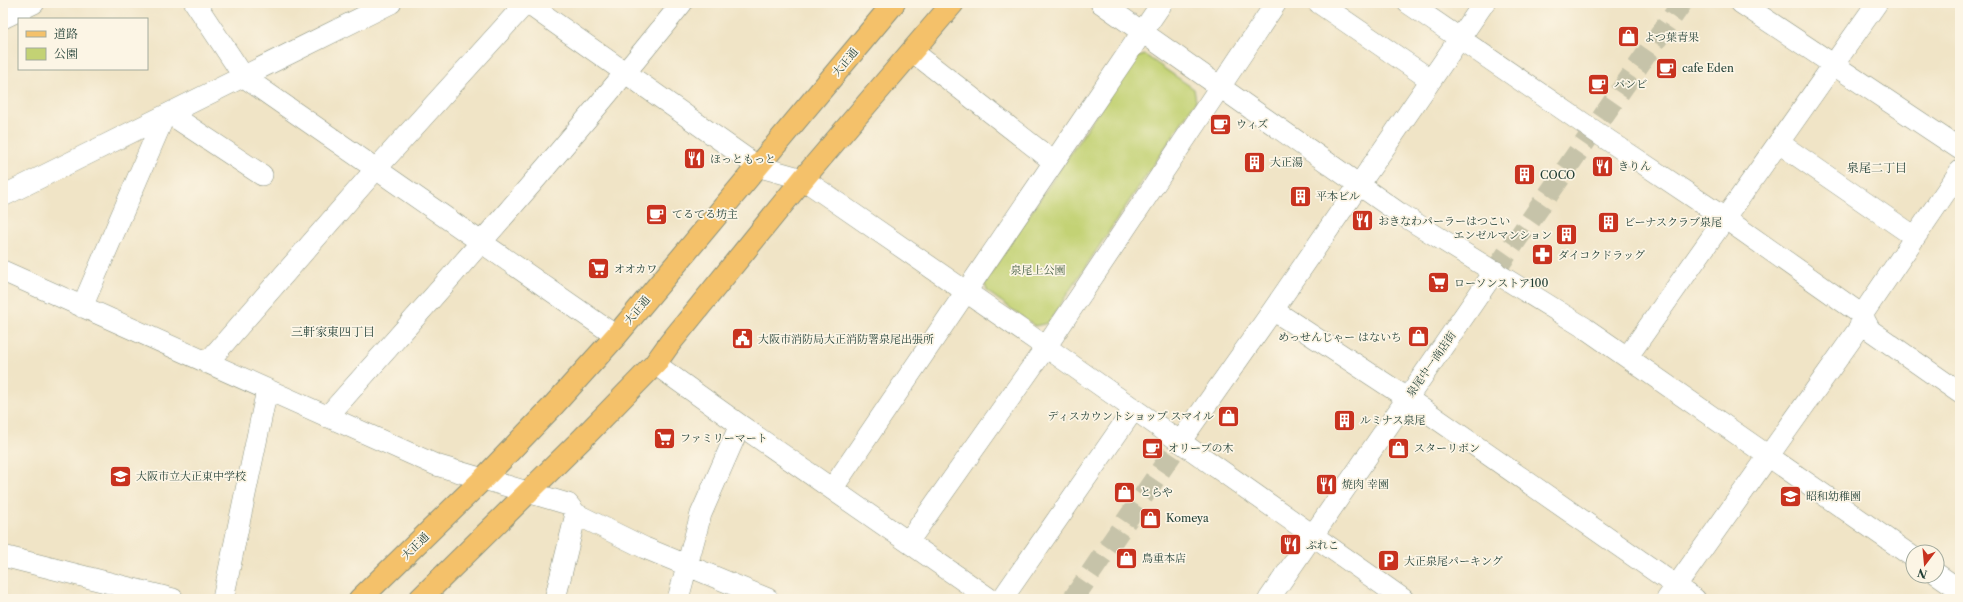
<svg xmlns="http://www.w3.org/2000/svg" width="1963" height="602" viewBox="0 0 1963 602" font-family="'Libre Caslon Text','Noto Serif JP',serif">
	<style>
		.green { fill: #c3d274; stroke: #718854 }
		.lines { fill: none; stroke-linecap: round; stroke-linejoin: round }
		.minor-tunnel { stroke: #c6c3a9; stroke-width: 21; stroke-dasharray: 21 10; stroke-linecap: butt }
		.minor-casing { stroke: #88907d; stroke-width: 22 }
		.major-casing { stroke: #88907d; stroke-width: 24 }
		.minor { stroke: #fff; stroke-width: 21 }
		.major { stroke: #f4c16a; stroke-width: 22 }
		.labels { text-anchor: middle; stroke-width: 3.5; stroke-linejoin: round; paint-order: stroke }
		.poi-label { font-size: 11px; fill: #1f3d34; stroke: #fcf5e5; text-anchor: start }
		.street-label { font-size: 11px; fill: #1f3d34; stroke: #fcf5e5 }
		.park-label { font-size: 11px; fill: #405b41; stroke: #fcf5e5 }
		.neighbourhood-label { font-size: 12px; fill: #1f3d34; stroke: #fcf5e5 }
	</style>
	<rect width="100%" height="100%" fill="#fcf5e5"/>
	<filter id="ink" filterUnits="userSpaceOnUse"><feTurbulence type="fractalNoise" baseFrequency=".025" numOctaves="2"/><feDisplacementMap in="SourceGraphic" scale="8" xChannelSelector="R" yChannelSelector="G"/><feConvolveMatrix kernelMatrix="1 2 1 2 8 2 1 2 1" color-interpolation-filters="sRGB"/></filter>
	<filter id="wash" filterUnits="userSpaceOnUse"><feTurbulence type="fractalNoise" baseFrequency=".012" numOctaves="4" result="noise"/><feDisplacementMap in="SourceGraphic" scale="16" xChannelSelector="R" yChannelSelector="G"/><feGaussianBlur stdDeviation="0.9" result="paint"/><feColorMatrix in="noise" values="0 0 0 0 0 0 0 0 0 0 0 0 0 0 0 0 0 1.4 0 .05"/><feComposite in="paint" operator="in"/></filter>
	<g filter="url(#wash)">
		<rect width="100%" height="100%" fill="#f0e4c6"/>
		<path class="green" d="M 1145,55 L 1194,89 L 1196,101 L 1048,323 L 1035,326 L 988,292 L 984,283 L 1134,58 Z"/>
	</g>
	<g filter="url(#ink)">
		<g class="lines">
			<path class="minor-tunnel" d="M 1495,271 L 1682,3
				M 1073,599 L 1180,442"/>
			<defs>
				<path id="minor" d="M 195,3 L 244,77 L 616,336
					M 527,3 L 757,166 L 803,179 L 1046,347 L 1403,599
					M 1101,3 L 1399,213 L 1585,328 L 1913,557
					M 1319,3 L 1431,80
					M 1408,3 L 1593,130 L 1726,219 L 1862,315 L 1870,330 L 1960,393
					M 1741,3 L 1960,149
					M 3,18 L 34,3
					M 912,51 L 1054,162
					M 170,114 L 262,175
					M 1779,143 L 1915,237
					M 3,196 L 391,3
					M 3,271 L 436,465 L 568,504 L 576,514 L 645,548 L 768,599
					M 82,307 L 164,117
					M 1273,310 L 1407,398 L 1695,599
					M 1628,356 L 1877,3
					M 207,363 L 376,169 L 526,3
					M 655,364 L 740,425 L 990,599
					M 327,417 C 448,281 568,145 682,3
					M 1180,442 L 1273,310 L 1484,3
					M 832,489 L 1162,3
					M 908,542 L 1046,347 L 1276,3
					M 3,556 L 173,599
					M 1937,574 L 1960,590
					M 223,599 L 267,390
					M 555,599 L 576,514
					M 678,599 L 701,514 L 740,425
					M 1002,599 L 1134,409
					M 1269,599 L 1495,271
					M 1667,599 L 1860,327 L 1862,315 L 1960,171"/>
				<path id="major" d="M 360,599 L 483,479 L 552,407 L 616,336 L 894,3
					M 420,599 L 582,439 L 655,364 L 670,343 L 803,179 L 953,3"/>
			</defs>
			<use href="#minor" class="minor-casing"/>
			<use href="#major" class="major-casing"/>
			<use href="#minor" class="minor"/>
			<use href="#major" class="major"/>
		</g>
	</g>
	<defs>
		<symbol id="shop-square" viewBox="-11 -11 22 22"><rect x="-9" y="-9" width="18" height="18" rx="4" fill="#c8321e" stroke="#fcf5e5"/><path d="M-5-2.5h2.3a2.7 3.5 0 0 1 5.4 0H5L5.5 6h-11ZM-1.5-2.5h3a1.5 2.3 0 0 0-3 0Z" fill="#fff"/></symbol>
		<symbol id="cafe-square" viewBox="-11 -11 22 22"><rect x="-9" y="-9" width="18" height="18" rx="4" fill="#c8321e" stroke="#fcf5e5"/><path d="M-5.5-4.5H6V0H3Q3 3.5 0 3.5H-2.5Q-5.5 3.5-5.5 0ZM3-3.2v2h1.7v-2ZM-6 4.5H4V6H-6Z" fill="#fff"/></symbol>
		<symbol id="restaurant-square" viewBox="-11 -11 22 22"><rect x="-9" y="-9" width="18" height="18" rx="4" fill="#c8321e" stroke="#fcf5e5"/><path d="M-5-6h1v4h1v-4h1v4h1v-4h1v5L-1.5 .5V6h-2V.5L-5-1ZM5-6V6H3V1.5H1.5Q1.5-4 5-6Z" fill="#fff"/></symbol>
		<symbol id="building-square" viewBox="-11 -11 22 22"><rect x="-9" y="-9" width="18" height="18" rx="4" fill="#c8321e" stroke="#fcf5e5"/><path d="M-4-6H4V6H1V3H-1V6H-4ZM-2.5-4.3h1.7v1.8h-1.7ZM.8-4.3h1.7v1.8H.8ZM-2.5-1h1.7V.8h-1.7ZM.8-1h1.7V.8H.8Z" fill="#fff"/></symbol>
		<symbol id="pharmacy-square" viewBox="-11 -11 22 22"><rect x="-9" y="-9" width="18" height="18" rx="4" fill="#c8321e" stroke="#fcf5e5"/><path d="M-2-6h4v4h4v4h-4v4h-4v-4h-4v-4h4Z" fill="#fff"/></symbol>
		<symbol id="supermarket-square" viewBox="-11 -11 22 22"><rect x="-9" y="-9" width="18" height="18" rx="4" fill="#c8321e" stroke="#fcf5e5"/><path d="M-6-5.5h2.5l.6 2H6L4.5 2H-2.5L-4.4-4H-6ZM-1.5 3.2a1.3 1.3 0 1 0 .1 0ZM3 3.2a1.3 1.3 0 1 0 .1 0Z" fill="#fff"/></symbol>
		<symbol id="civic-square" viewBox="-11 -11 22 22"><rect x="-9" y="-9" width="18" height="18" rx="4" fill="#c8321e" stroke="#fcf5e5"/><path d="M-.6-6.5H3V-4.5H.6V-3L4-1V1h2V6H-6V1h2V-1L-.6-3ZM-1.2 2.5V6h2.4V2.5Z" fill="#fff"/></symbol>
		<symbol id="school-square" viewBox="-11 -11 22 22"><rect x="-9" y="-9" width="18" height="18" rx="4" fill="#c8321e" stroke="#fcf5e5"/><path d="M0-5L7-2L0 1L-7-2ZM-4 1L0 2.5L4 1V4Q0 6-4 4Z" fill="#fff"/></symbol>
		<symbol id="parking-square" viewBox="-11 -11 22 22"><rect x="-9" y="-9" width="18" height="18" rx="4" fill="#c8321e" stroke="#fcf5e5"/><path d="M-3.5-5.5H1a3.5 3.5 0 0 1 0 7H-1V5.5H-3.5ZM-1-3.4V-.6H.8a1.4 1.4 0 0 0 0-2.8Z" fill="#fff"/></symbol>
	</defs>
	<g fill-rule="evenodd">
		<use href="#shop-square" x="1616" y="24" width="25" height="25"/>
		<use href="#cafe-square" x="1654" y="56" width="25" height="25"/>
		<use href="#cafe-square" x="1586" y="72" width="25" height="25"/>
		<use href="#cafe-square" x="1208" y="112" width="25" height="25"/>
		<use href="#restaurant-square" x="682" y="146" width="25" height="25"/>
		<use href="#building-square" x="1242" y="150" width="25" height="25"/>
		<use href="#restaurant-square" x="1590" y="154" width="25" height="25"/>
		<use href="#building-square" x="1512" y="162" width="25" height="25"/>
		<use href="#building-square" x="1288" y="184" width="25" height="25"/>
		<use href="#cafe-square" x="644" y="202" width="25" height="25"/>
		<use href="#restaurant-square" x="1350" y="208" width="25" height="25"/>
		<use href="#building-square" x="1596" y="210" width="25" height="25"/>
		<use href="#building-square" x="1554" y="222" width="25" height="25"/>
		<use href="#pharmacy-square" x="1530" y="242" width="25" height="25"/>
		<use href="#supermarket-square" x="586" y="256" width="25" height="25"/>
		<use href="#supermarket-square" x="1426" y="270" width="25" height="25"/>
		<use href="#shop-square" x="1406" y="324" width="25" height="25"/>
		<use href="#civic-square" x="730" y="326" width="25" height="25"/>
		<use href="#shop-square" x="1216" y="404" width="25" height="25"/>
		<use href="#building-square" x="1332" y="408" width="25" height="25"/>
		<use href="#supermarket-square" x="652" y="426" width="25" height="25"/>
		<use href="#cafe-square" x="1140" y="436" width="25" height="25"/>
		<use href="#shop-square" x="1386" y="436" width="25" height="25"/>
		<use href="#school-square" x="108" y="464" width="25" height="25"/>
		<use href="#restaurant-square" x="1314" y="472" width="25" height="25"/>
		<use href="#shop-square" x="1112" y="480" width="25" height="25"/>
		<use href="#school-square" x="1778" y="484" width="25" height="25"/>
		<use href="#shop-square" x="1138" y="506" width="25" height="25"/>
		<use href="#restaurant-square" x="1278" y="532" width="25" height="25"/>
		<use href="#shop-square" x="1114" y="546" width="25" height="25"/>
		<use href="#parking-square" x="1376" y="548" width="25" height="25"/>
	</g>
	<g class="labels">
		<g class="poi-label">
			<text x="1644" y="41">よつ葉青果</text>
			<text x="1682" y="72">cafe Eden</text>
			<text x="1614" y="88">バンビ</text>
			<text x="1236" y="128">ウィズ</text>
			<text x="710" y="163">ほっともっと</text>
			<text x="1270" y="166">大正湯</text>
			<text x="1618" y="170">きりん</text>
			<text x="1540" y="179">COCO</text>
			<text x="1316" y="200">平本ビル</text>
			<text x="672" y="218">てるてる坊主</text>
			<text x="1378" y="225">おきなわパーラーはつこい</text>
			<text x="1624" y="226">ビーナスクラブ泉尾</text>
			<text x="1552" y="239" text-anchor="end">エンゼルマンション</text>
			<text x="1558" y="259">ダイコクドラッグ</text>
			<text x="614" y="273">オオカワ</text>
			<text x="1454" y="287">ローソンストア100</text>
			<text x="1402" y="341" text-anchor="end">めっせんじゃー はないち</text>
			<text x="758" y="343">大阪市消防局大正消防署泉尾出張所</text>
			<text x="1214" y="420" text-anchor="end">ディスカウントショップ スマイル</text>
			<text x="1360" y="424">ルミナス泉尾</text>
			<text x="680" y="442">ファミリーマート</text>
			<text x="1168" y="452">オリーブの木</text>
			<text x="1414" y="452">スターリボン</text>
			<text x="136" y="480">大阪市立大正東中学校</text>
			<text x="1342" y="488">焼肉 幸園</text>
			<text x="1140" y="496">とらや</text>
			<text x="1806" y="500">昭和幼稚園</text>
			<text x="1166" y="522">Komeya</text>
			<text x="1306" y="549">ぷれこ</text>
			<text x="1142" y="562">鳥重本店</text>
			<text x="1404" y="565">大正泉尾パーキング</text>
		</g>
		<g class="street-label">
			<text transform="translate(845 62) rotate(-50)" y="4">大正通</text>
			<text transform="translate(637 310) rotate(-50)" y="4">大正通</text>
			<text transform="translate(1431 364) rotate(-55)" y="4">泉尾中一商店街</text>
			<text transform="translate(415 546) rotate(-44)" y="4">大正通</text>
		</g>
		<g class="park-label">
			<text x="1038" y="274">泉尾上公園</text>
		</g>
		<g class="neighbourhood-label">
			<text x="1877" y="172">泉尾二丁目</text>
			<text x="333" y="336">三軒家東四丁目</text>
		</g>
	</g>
	<rect width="1963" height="602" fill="none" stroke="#fcf5e5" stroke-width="16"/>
	<rect x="18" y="18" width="130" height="52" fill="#fcf5e5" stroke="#a4ab9e"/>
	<rect x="26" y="31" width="20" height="6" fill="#f4c16a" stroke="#a4ab9e"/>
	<text x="54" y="38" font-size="12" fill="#1f3d34">道路</text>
	<rect x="26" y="48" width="20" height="12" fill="#c3d274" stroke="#a4ab9e"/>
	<text x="54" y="58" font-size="12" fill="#1f3d34">公園</text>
	<g transform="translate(1925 564) rotate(196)"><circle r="19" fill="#fcf5e5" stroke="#a4ab9e"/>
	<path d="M0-3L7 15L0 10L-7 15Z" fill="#c8321e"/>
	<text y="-6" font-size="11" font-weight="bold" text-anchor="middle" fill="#1f3d34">N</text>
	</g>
</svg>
